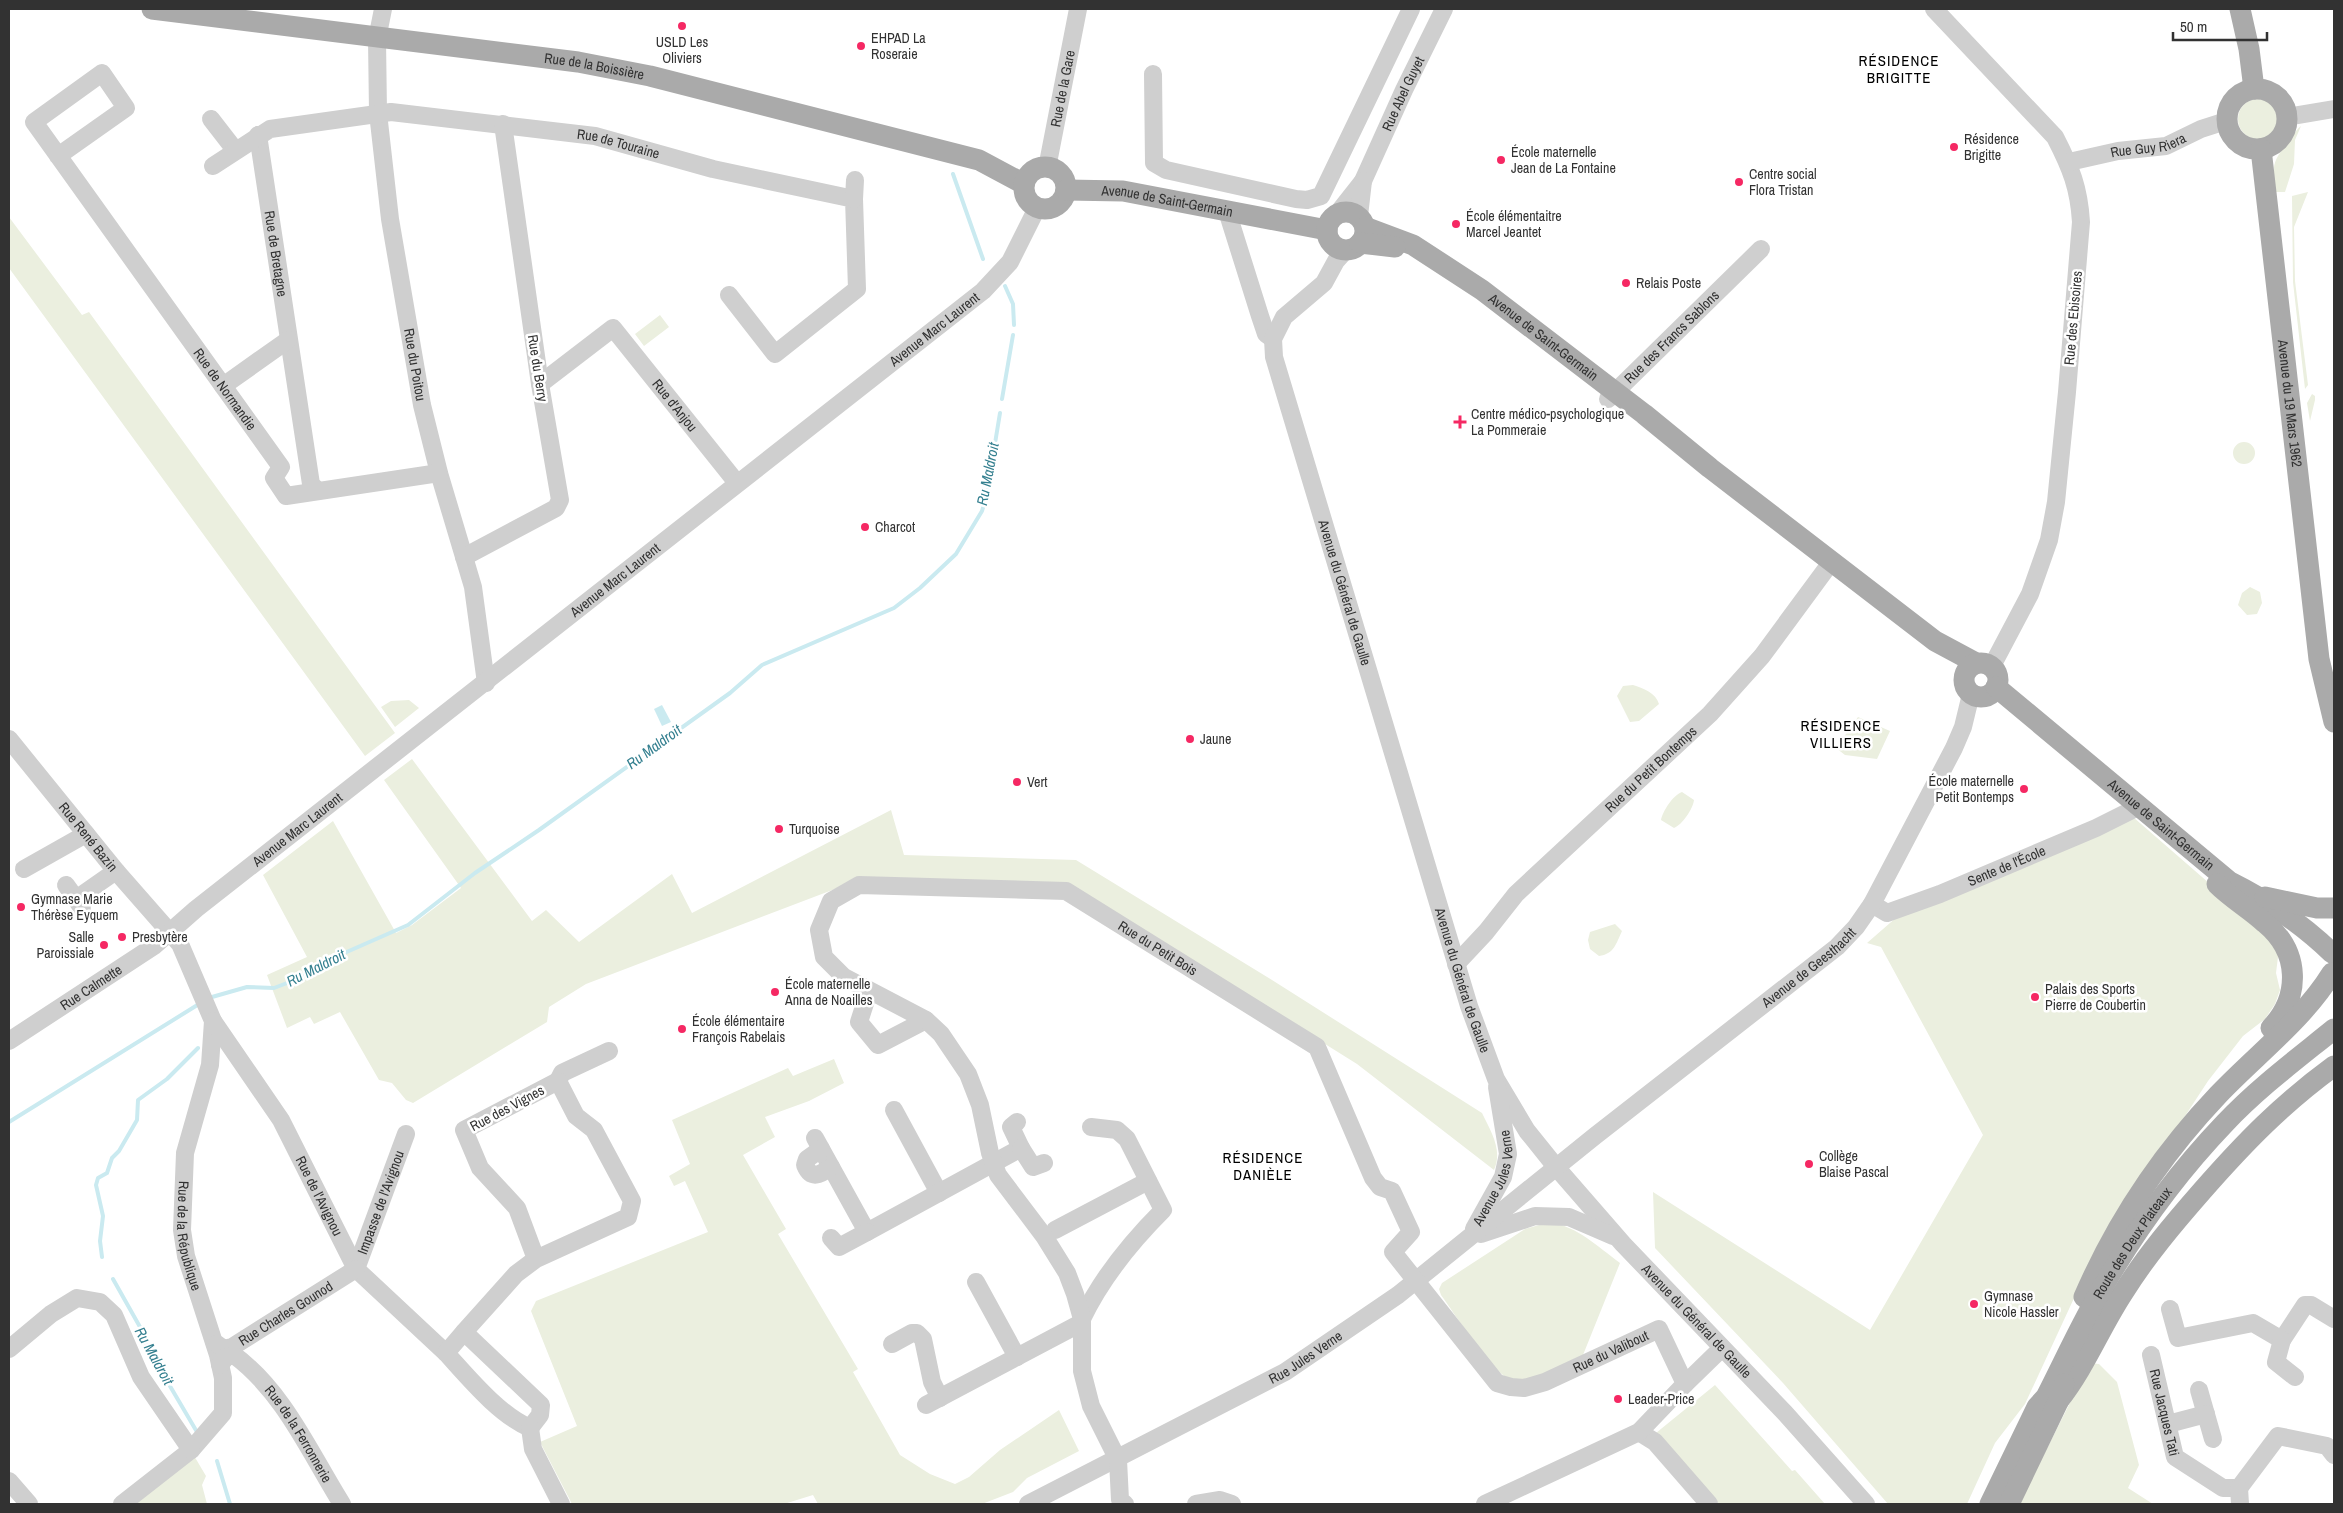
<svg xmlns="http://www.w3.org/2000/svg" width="2343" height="1513" viewBox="0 0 2343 1513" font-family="'Archivo Narrow',sans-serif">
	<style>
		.green { fill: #ebefdf }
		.water { fill: #caeaf0 }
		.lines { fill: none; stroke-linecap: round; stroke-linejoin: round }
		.stream { stroke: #caeaf0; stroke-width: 4 }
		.minor { stroke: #cfcfcf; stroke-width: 18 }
		.major { stroke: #aaa; stroke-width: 21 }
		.poi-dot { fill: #f52863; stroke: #fff; stroke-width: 2 }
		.labels { text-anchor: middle; stroke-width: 5; stroke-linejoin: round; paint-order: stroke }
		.poi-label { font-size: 14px; fill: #323232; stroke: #fff; text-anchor: start }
		.street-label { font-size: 14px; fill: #323232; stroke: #fff }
		.neighbourhood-label { font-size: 15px; letter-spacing: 1px; fill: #000; stroke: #fff }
		.water-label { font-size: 15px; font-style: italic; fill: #337f8f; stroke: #fff }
	</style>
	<rect width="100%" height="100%" fill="#fff"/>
	<path class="green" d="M2238 119a20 20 0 1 1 40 0a20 20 0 1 1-40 0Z
		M 2301,126 L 2295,140 L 2294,164 L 2285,192 L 2275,192 C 2273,165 2271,163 2289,141 C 2294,135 2295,131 2301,126 Z
		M 2308,192 L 2294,227 L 2295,281 L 2308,385 L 2305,389 L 2293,282 L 2292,196 Z
		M 9,217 L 82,315 L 89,312 L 395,733 L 365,756 L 9,268 Z
		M 660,315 L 669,327 L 644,346 L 635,334 Z
		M 2312,394 L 2315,396 L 2315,400 L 2310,421 L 2307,403 Z
		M2233 453a11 11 0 1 1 22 0a11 11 0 1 1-22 0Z
		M 2250,587 L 2260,592 L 2262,603 L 2257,614 L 2247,615 L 2238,605 L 2242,593 Z
		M 1633,685 C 1643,688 1656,693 1659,704 L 1639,721 L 1630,722 L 1617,696 L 1623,686 Z
		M 409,700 L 419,708 L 395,727 L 381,707 L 391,701 Z
		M 1858,717 L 1890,731 L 1877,759 L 1845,755 L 1836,748 Z
		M 412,759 L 532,921 L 546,910 L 579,942 L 672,874 L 692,913 L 891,810 L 904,855 L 1076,860 L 1272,980 L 1482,1113 C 1491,1132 1503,1150 1494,1170 L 1357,1064 L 1071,885 L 856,881 L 586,984 L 549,1007 L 547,1022 L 413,1103 L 406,1100 L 392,1083 L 379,1080 L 340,1012 L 314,1024 L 310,1017 L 287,1028 L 267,975 L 307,957 L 263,875 L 333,821 L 396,933 L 412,925 L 461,888 L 384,780 Z
		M 1682,792 L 1694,800 C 1693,809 1682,825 1674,828 L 1661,820 C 1663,811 1673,795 1682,792 Z
		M 2133,817 L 2217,890 L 2279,949 L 2276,973 L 2280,990 L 2275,1004 L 2265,1019 L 2243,1036 L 2208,1081 L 2094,1255 L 2025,1404 L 1995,1443 L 1967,1504 L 1888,1504 L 1783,1383 L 1655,1248 L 1653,1192 L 1870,1330 L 1983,1135 L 1881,947 L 1867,943 L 1898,916 Z
		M 1615,924 L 1622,931 C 1616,944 1614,954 1599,956 L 1590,949 L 1588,940 L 1590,932 Z
		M 834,1059 L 844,1083 L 809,1101 L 765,1117 L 775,1137 L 743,1155 L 786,1229 L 778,1234 L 858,1369 L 853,1372 L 900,1455 L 930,1474 L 955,1484 L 969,1477 L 1000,1450 L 1059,1410 L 1079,1451 L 1027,1478 L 1013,1492 L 982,1504 L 818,1504 L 813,1495 L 784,1504 L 572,1504 L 540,1442 L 577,1426 L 531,1311 L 536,1301 L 708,1232 L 685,1181 L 674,1186 L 669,1176 L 690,1164 L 672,1120 L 788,1068 L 793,1076 Z
		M 1550,1222 C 1578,1227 1597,1246 1620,1263 L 1583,1355 C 1564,1363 1536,1381 1515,1381 C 1498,1382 1453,1311 1441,1295 L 1439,1289 L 1442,1283 L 1525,1229 Z
		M 2090,1363 L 2099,1364 L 2117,1382 L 2139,1465 L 2128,1488 L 2153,1504 L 2019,1504 Z
		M 1715,1385 L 1792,1471 L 1795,1470 L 1825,1504 L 1719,1504 L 1656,1433 Z
		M 193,1454 L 206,1476 L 202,1485 L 207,1504 L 131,1504 Z"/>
	<path class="water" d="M 662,705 L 671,722 L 662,726 L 654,709 Z"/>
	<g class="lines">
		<path class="stream" d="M 953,174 L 983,259
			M 1005,286 L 1013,304 L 1014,325
			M 1002,399 L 1013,335
			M 212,997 L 247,987 L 274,988 L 295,980 L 333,958 L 408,925 L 475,873 L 539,830 L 730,693 L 762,665 L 894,608 L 920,588 L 956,554 L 982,511 L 986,498 L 1000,413
			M 9,1122 L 199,1004
			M 102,1257 L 100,1241 L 103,1216 L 96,1185 L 98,1178 L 107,1173 L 112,1158 L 119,1151 L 137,1120 L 138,1100 L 167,1079 L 198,1048
			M 113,1279 L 140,1327 L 147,1347 L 197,1432
			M 217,1461 L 230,1504"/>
		<g class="minor">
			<path id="s1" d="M 383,9 L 377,39 L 378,113 L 390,219 L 422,405 L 439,473 L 473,587 L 486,683"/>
			<path d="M 1934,9 L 2055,137 C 2071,168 2079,188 2081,222 L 2067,392 L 2056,502 L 2049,540 L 2030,594 L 1992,666"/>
			<path d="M 1153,74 L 1154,163 L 1166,170 L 1296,199 L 1307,200 L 1321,196 L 1411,9"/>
			<path d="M 2287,117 L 2334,109"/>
			<path d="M 211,119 L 235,150"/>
			<path id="s2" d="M 258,135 L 311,484 L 318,491"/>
			<path id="s3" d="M 58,156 L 126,108 L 102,73 L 34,122 C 116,237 198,352 281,467 L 274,478 L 286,496 L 439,473"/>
			<path id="s4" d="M 2069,162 L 2118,151 L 2166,146 L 2201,129 L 2226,121"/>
			<path id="s5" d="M 213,166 L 270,129 L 391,112 L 595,136 L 713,169 L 854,199 L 857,289 L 775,354 L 729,295"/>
			<path id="s6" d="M 1047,168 L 1078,9"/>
			<path d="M 854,199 L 855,180"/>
			<path d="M 1227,211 L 1260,316 L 1266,334 L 1273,339"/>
			<path id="s7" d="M 1337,214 L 1363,181 L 1404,90 L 1444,9"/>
			<path d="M 1359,216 L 1363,181"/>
			<path id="s8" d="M 1346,250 L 1336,261 L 1324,283 L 1284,317 L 1273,339 L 1274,357 L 1469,1006 L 1496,1079 L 1527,1131 L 1556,1167 L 1623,1244 L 1785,1413 L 1866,1504"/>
			<path id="s9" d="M 540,384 L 613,328 L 737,483"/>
			<path d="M 223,386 L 288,340"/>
			<path id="s10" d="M 1608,399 L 1761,249"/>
			<path d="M 464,557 L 556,508 L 560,500 L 540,384 L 503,124"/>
			<path id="s11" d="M 9,739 L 116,871 L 180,944 L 213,1021 L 210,1065 L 185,1153 L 182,1230 L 186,1256 L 218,1355 L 223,1378 L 223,1413 L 191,1450 L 122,1504"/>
			<path d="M 24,869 L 86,834"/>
			<path d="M 66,885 L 76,899"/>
			<path id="s12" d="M 1872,904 L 1887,913 L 1940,894 L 2096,828 L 2140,806"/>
			<path d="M 82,908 L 76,899 L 116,871"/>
			<path id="s13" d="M 1456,964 L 1486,932 L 1516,894 L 1710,714 L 1762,656 L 1832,561"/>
			<path d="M 869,991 L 859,1022 L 878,1045 L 926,1020"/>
			<path id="s14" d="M 213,1021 L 281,1120 L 356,1269 L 446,1353"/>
			<path id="s15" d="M 9,1041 L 154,946 L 196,909 L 983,291 L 1010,262 L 1037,208"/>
			<path d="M 558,1081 L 562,1073 L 609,1051"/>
			<path d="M 894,1110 L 939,1193"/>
			<path d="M 815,1138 L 867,1232 L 1021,1148 L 1011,1127 L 1017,1122"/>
			<path d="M 1021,1148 L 1033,1167 L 1044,1163"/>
			<path d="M 821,1149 L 807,1159 L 805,1165 C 811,1180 820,1175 831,1167"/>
			<path id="s16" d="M 1474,1229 L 1503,1177 L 1508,1154 L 1497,1087"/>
			<path d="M 1055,1230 L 1148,1181"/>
			<path d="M 1481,1234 L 1535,1216 L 1569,1217 L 1613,1236"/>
			<path d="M 831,1238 L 839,1247 L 867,1232"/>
			<path id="s17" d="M 356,1269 L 406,1134"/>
			<path d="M 976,1282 L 1017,1357"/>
			<path d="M 2170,1309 L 2178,1338 L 2253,1323 L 2282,1340 L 2305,1305 L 2311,1305 L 2334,1319"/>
			<path d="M 1082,1319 C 1102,1277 1130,1243 1163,1210 L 1127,1139 L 1117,1130 L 1091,1127"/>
			<path d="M 464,1332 L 516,1274 L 536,1259 L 628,1217 L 632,1201 L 594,1130 L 576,1116 L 558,1081 L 464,1130 L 480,1168 L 517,1208 L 536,1259"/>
			<path d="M 464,1332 L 541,1405 L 540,1415 L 530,1428 C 499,1415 468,1377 446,1353 Z"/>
			<path d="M 2282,1340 L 2276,1362 L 2295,1377"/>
			<path id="s18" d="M 217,1344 L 224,1349 L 232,1347 L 356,1269"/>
			<path d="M 892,1344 L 912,1333 L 917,1333 L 923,1339 L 932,1382 L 940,1398"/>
			<path d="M 9,1349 L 51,1314 L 77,1298 L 100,1302 L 114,1315 L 141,1377 L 191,1450"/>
			<path id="s19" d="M 2151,1355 L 2175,1457 L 2223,1488 L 2239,1488 L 2278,1436 L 2327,1446 L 2334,1455"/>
			<path id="s20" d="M 220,1365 L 226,1357 L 234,1355 C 284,1392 310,1453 342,1504"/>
			<path d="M 1685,1384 L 1722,1348"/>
			<path d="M 2199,1390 L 2213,1439"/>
			<path d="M 926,1405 L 1081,1323"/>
			<path d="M 2168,1424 L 2206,1414"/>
			<path d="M 530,1428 L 533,1449 L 561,1504"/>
			<path d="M 1639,1432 L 1655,1442 L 1709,1504"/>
			<path d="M 9,1481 L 29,1504"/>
			<path d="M 2239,1488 L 2240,1504"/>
			<path id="s21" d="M 1028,1504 L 1285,1372 L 1398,1295 L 1595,1136 L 1837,947 L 1856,927 L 1872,904 L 1954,748 L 1963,727 L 1971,694"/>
			<path id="s22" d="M 1125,1504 L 1120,1500 L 1118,1460 L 1091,1406 L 1082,1371 L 1082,1319 L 1075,1294 L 1067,1273 L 1044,1236 L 998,1175 L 990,1153 L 980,1105 L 968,1074 L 941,1034 L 926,1020 L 844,977 L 824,957 L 819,930 L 831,901 L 859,885 L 1066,891 L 1317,1047 L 1373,1178 L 1380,1187 L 1392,1191 L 1411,1232 L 1393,1252 L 1497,1383 L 1511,1387 L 1524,1388 L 1545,1382 L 1659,1329 L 1685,1384 L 1639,1432 L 1485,1504"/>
			<path d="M 1196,1504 L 1220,1500 L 1232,1504"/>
		</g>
		<g class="major">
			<path id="s23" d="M 152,9 L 578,62 L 650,76 L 979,160 L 1024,184"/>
			<path d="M 2240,9 L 2249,49 L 2254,89"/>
			<circle cx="2257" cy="119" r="30"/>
			<path id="s24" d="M 2261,149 L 2319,659 L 2334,722"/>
			<circle cx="1045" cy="188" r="21"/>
			<path id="s25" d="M 1066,190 L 1123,191 L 1327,230"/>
			<circle cx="1346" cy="231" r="19"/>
			<path id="s26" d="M 1365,227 L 1413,245 L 1482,290 L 1644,414 L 1710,468 L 1935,641 L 1976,663"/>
			<path d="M 1360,243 L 1395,247"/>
			<circle cx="1981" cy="680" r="17"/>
			<path id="s27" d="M 1996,687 L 2230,882 C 2266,900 2302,924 2332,953"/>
			<path d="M 2217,884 C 2232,899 2250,909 2265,923 C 2300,952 2301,996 2271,1028"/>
			<path d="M 2265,897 L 2317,908 L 2334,908"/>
			<path d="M 2084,1297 C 2116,1223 2163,1153 2218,1095 C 2256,1055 2303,1020 2332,973"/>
			<path d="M 2059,1400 C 2085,1367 2100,1328 2123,1293 C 2146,1256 2174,1223 2202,1191 C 2245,1142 2282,1104 2334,1066"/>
			<path id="s28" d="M 1990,1504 L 2037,1407 L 2046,1397 C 2066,1358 2084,1317 2107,1280 C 2140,1224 2180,1170 2225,1123 C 2258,1088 2297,1059 2334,1029"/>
			<path d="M 2009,1504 L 2058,1402 L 2064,1384"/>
		</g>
	</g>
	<g class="poi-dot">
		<circle cx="682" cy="26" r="5"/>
		<circle cx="861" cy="46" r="5"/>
		<circle cx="1954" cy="147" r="5"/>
		<circle cx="1501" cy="160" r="5"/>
		<circle cx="1739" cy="182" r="5"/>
		<circle cx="1456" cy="224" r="5"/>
		<circle cx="1626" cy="283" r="5"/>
		<path d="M1457.5 414.5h5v5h5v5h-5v5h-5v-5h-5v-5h5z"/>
		<circle cx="865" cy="527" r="5"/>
		<circle cx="1190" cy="739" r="5"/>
		<circle cx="1017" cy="782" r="5"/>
		<circle cx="2024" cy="789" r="5"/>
		<circle cx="779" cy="829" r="5"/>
		<circle cx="21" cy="907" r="5"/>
		<circle cx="122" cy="937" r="5"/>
		<circle cx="104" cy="945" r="5"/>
		<circle cx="775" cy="992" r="5"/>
		<circle cx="2035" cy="997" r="5"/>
		<circle cx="682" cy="1029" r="5"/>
		<circle cx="1809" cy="1164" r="5"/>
		<circle cx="1974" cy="1304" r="5"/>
		<circle cx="1618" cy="1399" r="5"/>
	</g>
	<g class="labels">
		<g class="poi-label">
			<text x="871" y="43">EHPAD La<tspan x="871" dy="16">Roseraie</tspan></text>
			<text x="682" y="47" text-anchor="middle">USLD Les<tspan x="682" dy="16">Oliviers</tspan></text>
			<text x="1964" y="144">Résidence<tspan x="1964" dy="16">Brigitte</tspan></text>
			<text x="1511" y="157">École maternelle<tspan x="1511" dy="16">Jean de La Fontaine</tspan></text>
			<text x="1749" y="179">Centre social<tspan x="1749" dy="16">Flora Tristan</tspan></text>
			<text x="1466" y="221">École élémentaitre<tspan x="1466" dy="16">Marcel Jeantet</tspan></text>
			<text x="1636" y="288">Relais Poste</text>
			<text x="1471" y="419">Centre médico-psychologique<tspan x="1471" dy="16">La Pommeraie</tspan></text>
			<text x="875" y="532">Charcot</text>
			<text x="1200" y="744">Jaune</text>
			<text x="2014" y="786" text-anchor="end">École maternelle<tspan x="2014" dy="16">Petit Bontemps</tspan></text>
			<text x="1027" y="787">Vert</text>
			<text x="789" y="834">Turquoise</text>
			<text x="31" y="904">Gymnase Marie<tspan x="31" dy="16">Thérèse Eyquem</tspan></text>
			<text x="94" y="942" text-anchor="end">Salle<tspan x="94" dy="16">Paroissiale</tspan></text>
			<text x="132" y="942">Presbytère</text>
			<text x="785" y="989">École maternelle<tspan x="785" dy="16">Anna de Noailles</tspan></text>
			<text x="2045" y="994">Palais des Sports<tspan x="2045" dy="16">Pierre de Coubertin</tspan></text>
			<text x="692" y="1026">École élémentaire<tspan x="692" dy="16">François Rabelais</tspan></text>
			<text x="1819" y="1161">Collège<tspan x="1819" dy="16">Blaise Pascal</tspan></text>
			<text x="1984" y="1301">Gymnase<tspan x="1984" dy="16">Nicole Hassler</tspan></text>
			<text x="1628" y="1404">Leader-Price</text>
		</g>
		<g class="street-label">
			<text dy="5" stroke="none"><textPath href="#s23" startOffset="446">Rue de la Boissière</textPath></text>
			<text dy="5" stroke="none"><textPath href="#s6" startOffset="81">Rue de la Gare</textPath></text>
			<text dy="5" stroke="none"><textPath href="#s7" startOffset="138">Rue Abel Guyet</textPath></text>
			<text dy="5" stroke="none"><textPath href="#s5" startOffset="420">Rue de Touraine</textPath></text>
			<text dy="5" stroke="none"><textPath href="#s4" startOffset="81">Rue Guy Riera</textPath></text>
			<text dy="5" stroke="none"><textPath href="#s25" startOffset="102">Avenue de Saint-Germain</textPath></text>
			<text dy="5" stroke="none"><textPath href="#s2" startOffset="120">Rue de Bretagne</textPath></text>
			<text transform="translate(2073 318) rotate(-85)" y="5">Rue des Ebisoires</text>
			<text dy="5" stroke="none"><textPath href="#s15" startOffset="1168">Avenue Marc Laurent</textPath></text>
			<text dy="5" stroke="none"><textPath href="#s26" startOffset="211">Avenue de Saint-Germain</textPath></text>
			<text dy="5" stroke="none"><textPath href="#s10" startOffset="89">Rue des Francs Sablons</textPath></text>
			<text dy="5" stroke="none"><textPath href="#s1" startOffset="359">Rue du Poitou</textPath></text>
			<text transform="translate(538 368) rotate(81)" y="5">Rue du Berry</text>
			<text dy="5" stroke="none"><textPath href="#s3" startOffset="538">Rue de Normandie</textPath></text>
			<text dy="5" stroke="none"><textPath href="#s24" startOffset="256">Avenue du 19 Mars 1962</textPath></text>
			<text dy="5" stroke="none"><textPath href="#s9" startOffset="191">Rue d'Anjou</textPath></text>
			<text dy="5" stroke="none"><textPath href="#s15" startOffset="762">Avenue Marc Laurent</textPath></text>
			<text dy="5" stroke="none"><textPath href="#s8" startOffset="381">Avenue du Général de Gaulle</textPath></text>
			<text dy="5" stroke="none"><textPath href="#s13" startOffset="276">Rue du Petit Bontemps</textPath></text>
			<text dy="5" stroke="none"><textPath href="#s27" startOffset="215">Avenue de Saint-Germain</textPath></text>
			<text dy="5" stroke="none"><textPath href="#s15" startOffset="358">Avenue Marc Laurent</textPath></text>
			<text dy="5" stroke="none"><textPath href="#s11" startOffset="126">Rue René Bazin</textPath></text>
			<text dy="5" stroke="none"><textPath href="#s12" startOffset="146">Sente de l'École</textPath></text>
			<text dy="5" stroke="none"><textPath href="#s22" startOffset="1065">Rue du Petit Bois</textPath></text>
			<text dy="5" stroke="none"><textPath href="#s21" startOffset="951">Avenue de Geesthacht</textPath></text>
			<text dy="5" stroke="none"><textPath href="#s8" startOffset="786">Avenue du Général de Gaulle</textPath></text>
			<text dy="5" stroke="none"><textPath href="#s15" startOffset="98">Rue Calmette</textPath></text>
			<text transform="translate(507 1108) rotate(-28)" y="5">Rue des Vignes</text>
			<text dy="5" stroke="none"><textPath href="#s16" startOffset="56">Avenue Jules Verne</textPath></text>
			<text dy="5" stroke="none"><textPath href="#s14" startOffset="205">Rue de l'Avignou</textPath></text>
			<text dy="5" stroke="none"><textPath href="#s17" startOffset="71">Impasse de l'Avignou</textPath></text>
			<text dy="5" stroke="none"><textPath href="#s11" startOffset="570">Rue de la République</textPath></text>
			<text dy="5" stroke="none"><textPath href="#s28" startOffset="298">Route des Deux Plateaux</textPath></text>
			<text dy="5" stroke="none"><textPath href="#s18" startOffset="80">Rue Charles Gounod</textPath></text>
			<text dy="5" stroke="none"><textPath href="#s8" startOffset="1206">Avenue du Général de Gaulle</textPath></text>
			<text dy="5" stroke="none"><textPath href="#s22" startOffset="1780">Rue du Valibout</textPath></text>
			<text dy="5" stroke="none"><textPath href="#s21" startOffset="314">Rue Jules Verne</textPath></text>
			<text dy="5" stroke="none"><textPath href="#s19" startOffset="59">Rue Jacques Tati</textPath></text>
			<text dy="5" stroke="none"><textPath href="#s20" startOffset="121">Rue de la Ferronnerie</textPath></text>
		</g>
		<g class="neighbourhood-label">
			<text x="1899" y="66">RÉSIDENCE<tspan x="1899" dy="17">BRIGITTE</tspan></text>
			<text x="1841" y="731">RÉSIDENCE<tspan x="1841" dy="17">VILLIERS</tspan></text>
			<text x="1263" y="1163">RÉSIDENCE<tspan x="1263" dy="17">DANIÈLE</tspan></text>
		</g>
		<g class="water-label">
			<text transform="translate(988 474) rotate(-79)" y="5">Ru Maldroit</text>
			<text transform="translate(654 747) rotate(-36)" y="5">Ru Maldroit</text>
			<text transform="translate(316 968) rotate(-27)" y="5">Ru Maldroit</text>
			<text transform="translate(154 1356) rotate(61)" y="5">Ru Maldroit</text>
		</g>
	</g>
	<rect width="2343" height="1513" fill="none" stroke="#323232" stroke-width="20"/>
	<path d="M2173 32v8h94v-8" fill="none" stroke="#323232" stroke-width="2.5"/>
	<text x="2180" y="32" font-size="15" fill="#323232" stroke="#ffffff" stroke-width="4" paint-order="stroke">50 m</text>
</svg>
